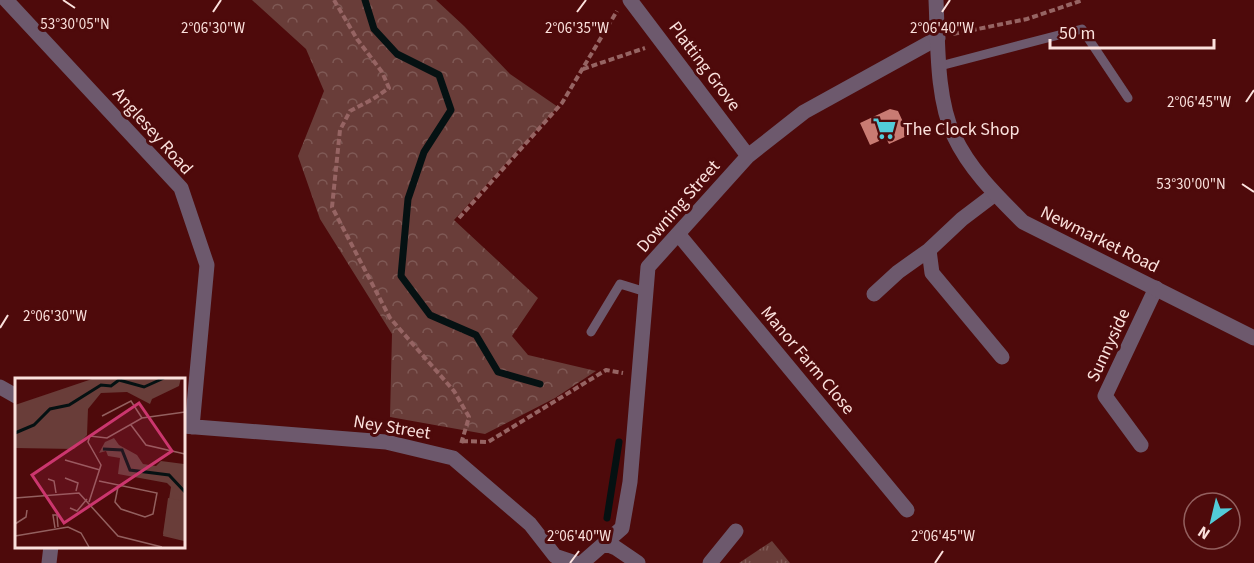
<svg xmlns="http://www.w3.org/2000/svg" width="1254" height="563" viewBox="0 0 1254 563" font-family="'Source Sans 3',sans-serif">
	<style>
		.grass { fill: url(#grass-tufts) }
		.park { fill: url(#park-crowns) }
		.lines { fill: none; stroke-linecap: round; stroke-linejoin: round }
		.stream { stroke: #051112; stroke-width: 7 }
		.building { fill: #c97b73 }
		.path { stroke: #966463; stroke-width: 4; stroke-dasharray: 6 3; stroke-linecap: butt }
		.service { stroke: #6d596d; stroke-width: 9 }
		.minor { stroke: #6d596d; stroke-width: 15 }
		.tertiary { stroke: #6d596d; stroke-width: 15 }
		.ticks { fill: none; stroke: #fbe1dd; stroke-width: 2 }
		.labels { text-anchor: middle; stroke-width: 6; stroke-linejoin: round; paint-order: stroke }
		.street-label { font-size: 18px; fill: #fbe1dd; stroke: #4e0a0b }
		.poi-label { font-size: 18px; fill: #fbe1dd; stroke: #4e0a0b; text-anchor: start }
		.inset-river { fill: none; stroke: #051112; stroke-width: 3 }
		.inset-road { fill: none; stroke: #93605f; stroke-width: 1.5 }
		.view { fill: #cb366e; fill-opacity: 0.15; stroke: #cb366e; stroke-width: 3 }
		.inset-edge { fill: none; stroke: #fbe1dd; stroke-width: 3 }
		.ticks-label { font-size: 15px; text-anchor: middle; fill: #fbe1dd; stroke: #4e0a0b; stroke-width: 6; stroke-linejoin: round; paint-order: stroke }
	</style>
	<defs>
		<pattern id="grass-tufts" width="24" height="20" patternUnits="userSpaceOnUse" patternTransform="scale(1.5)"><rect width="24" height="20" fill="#693d39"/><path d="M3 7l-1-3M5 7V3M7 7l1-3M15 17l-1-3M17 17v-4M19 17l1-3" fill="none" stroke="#7f5955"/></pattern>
		<pattern id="park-crowns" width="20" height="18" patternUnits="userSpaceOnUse" patternTransform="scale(1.5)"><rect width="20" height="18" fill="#693d39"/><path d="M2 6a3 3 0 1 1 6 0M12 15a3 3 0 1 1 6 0" fill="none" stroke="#7f5955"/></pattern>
	</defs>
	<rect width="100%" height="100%" fill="#4e0a0b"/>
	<path class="grass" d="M 772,541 L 790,563 L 739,563 Z"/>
	<path class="park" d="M 252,0 L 436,0 L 464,26 L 510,74 L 558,107 L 454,220 L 538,298 L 512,336 L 528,355 L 596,371 L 555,398 L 485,434 L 390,417 L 392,334 L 320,219 L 298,156 L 324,91 L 306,49 Z"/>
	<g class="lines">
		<path class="stream" d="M 365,0 L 374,29 L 397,54 L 439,75 L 451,110 L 424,152 L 408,199 L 401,276 L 430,315 L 476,335 L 498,372 L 540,384
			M 607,518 L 619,442"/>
	</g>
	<path class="building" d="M 890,109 L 898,111 L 909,135 L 889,144 L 886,138 L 870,145 L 860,123 Z"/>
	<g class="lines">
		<path class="path" d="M 334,0 L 357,39 L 382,72 L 389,88 L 373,99 L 350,111 L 340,130 L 332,207 L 390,318 L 454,391 L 469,417 L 461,444
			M 953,34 L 1027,19 L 1083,0
			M 583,69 L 645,48
			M 459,218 L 562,103 L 617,11
			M 462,441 L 488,442 L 606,370 L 623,373"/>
		<path class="service" d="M 940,66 L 1082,29 L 1128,98
			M 591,332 L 620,284 L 646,292"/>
		<path class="minor" d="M 6,0 L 181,188 L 207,265 L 192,427
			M 630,0 L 748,156
			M 995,194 L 962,219 L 929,250 L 932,273 L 1002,357
			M 679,235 L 907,510
			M 874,294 L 898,272 L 929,250
			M 0,387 L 16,396
			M 183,426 L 386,442 L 453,458 L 530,524 L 555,556 L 576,563
			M 1141,445 L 1105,396 L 1156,288
			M 604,543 L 616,548 L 638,563
			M 49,563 L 51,546
			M 582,563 L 622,528 L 630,482 L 648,267 L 748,156 L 804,112 L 938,38
			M 710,563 L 736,531"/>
		<path class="tertiary" d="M 936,0 C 938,42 936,98 954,136 C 970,170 997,196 1023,222 L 1254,338"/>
	</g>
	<path class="ticks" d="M 63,0 L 75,8M 213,12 L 221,0M 577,12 L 586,0M 942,12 L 950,0M 1246,102 L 1254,90M 1242,184 L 1254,192M 0,328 L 8,315M 570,563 L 579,551M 935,563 L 943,551"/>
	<defs>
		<symbol id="supermarket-bare" viewBox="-9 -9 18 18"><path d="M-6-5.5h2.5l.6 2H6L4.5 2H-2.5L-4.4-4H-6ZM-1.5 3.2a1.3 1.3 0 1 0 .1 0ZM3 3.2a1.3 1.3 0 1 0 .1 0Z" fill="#52cbd9" stroke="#4e0a0b" stroke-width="2.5" paint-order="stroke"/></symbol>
	</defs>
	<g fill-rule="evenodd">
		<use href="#supermarket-bare" x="868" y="112" width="33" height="33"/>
	</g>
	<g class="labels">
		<g class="street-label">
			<text transform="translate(705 66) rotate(53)" y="6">Platting Grove</text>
			<text transform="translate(153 131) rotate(48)" y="6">Anglesey Road</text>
			<text transform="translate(678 206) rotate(-49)" y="6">Downing Street</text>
			<text transform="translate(1100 239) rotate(26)" y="6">Newmarket Road</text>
			<text transform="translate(1108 345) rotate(-65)" y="6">Sunnyside</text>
			<text transform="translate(808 360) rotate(50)" y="6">Manor Farm Close</text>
			<text transform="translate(392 427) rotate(9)" y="6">Ney Street</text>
		</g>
		<g class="poi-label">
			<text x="903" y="135">The Clock Shop</text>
		</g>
	</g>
	<g transform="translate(15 378)">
		<rect width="170" height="170" fill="#4e0a0b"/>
		<path d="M 80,0 L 166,0 L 164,8 L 137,21 L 135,26 L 112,14 L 86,15 L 73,31 L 72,57 L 59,71 L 0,70 L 0,27 Z" fill="#693d39"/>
		<path d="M 99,60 L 104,67 L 122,77 L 128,86 L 141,88 L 146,83 L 169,86 L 169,163 L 148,158 L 156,109 L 152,105 L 103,96 L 105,80 L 93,78 L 91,73 L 84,75 L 90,64 Z" fill="#693d39"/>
		<path d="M 153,120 L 169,123 L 169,162 L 148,156 Z" fill="#693d39"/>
		<path class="inset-river" d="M 0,55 L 19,47 L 35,31 L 54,27 L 86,7 L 96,8 L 104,2 L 129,9 L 149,0M 88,71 L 107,72 L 115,92 L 154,97 L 170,114"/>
		<path class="inset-road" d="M 87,38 L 116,23 L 127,40M 116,47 L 131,67 L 170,76M 50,82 L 85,92M 50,100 L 63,105 L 61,113M 33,101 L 39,103 L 41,115M 84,103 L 142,115 L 138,136 L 130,139 L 106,131 L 100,124 L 103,109M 0,120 L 64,115 L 103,158 L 147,169M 74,124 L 86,87 L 73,64 L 75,58 L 92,60 L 127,40 L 170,34M 55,130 L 62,133 L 72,121M 0,146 L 11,139 L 12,132M 40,150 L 38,137 L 42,137 L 43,149M 0,158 L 53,149 L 66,155 L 74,169"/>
		<path class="view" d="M 124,25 L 157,73 L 49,145 L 17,97 Z"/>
		<rect width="170" height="170" class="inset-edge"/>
	</g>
	<g class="ticks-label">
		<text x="75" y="29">53°30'05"N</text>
		<text x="213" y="33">2°06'30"W</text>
		<text x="577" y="33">2°06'35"W</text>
		<text x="942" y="33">2°06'40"W</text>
		<text x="1199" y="107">2°06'45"W</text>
		<text x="1191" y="189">53°30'00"N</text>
		<text x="55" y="321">2°06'30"W</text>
		<text x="579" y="541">2°06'40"W</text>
		<text x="943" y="541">2°06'45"W</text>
	</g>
	<g transform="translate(1212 521) rotate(214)"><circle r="28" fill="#4e0a0b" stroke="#93605f" stroke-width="1.5"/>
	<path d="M0-4.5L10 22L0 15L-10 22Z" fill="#52cbd9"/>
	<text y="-9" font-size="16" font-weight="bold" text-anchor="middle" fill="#fbe1dd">N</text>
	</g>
	<path d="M1050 39v9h164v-9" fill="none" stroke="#fbe1dd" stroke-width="3"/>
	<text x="1059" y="39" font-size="18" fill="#fbe1dd" stroke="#4e0a0b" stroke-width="4.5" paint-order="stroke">50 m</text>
</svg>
